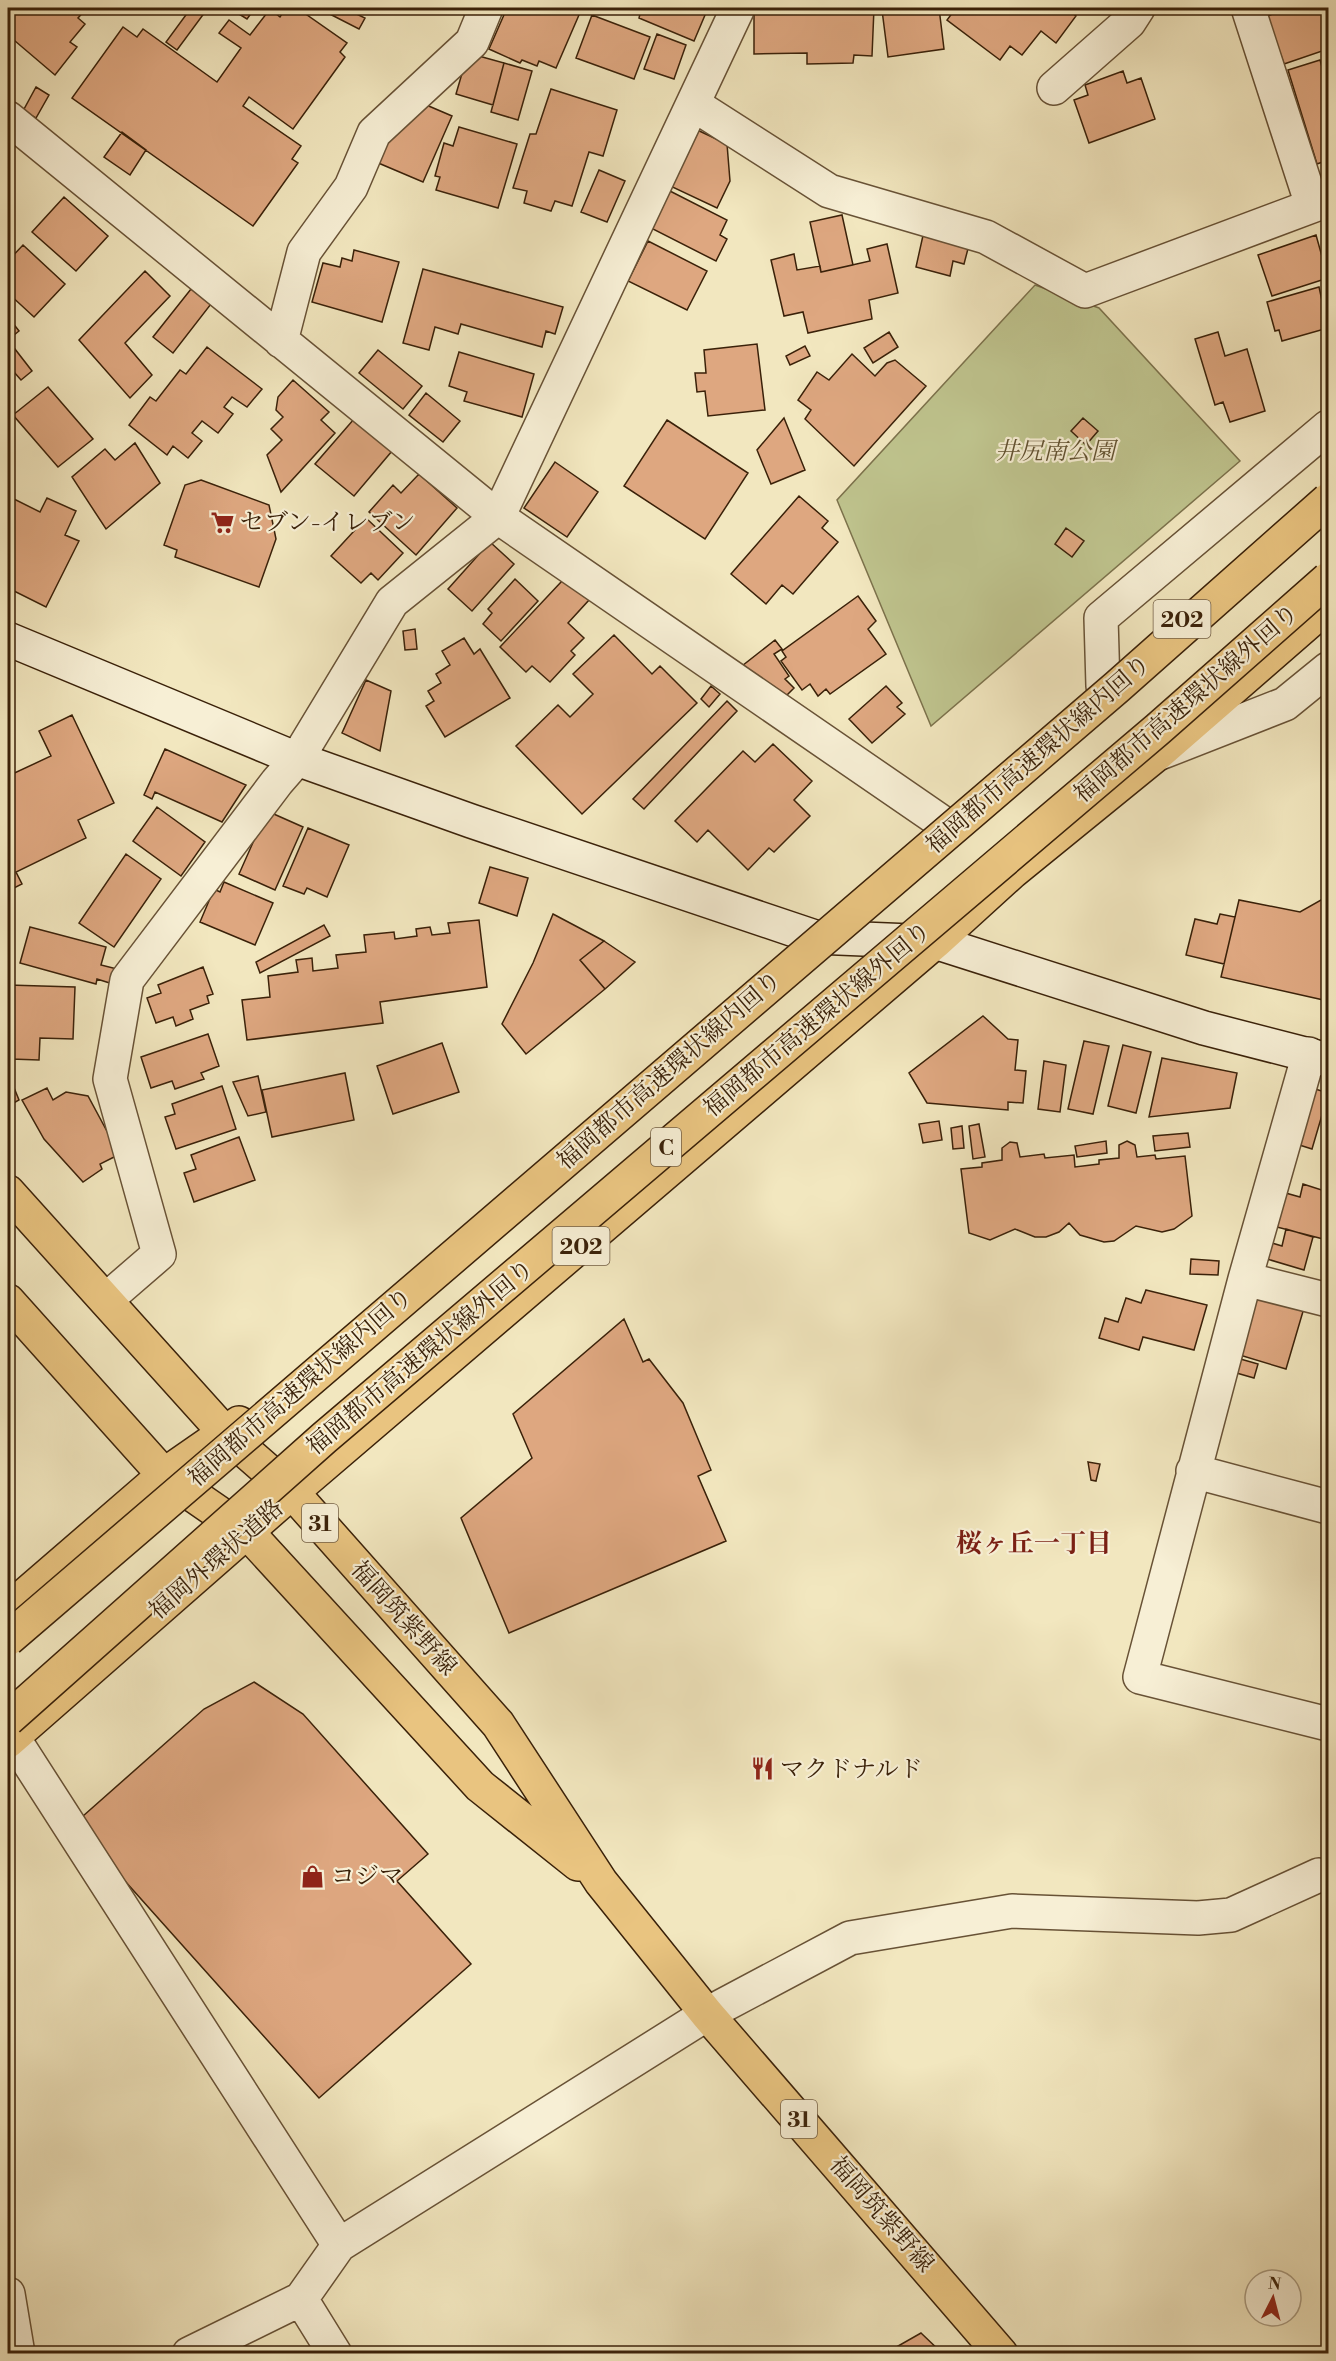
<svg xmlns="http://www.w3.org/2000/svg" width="1336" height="2361" viewBox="0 0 1336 2361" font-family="'Libre Bodoni','Noto Serif JP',serif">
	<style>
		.green { fill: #bfc48e; stroke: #7c724c; stroke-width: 1.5 }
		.building { fill: #dea780; stroke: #3a2109; stroke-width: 1.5 }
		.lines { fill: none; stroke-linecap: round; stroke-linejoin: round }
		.street-casing { stroke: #685236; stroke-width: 36 }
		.secondary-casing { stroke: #3a2109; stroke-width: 36 }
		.primary-casing { stroke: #3a2109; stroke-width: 36 }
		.highway-casing { stroke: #3a2109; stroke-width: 36 }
		.street { stroke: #f7efd5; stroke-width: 33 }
		.secondary { stroke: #f7efd5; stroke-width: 33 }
		.primary { stroke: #e9c480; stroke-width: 33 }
		.highway { stroke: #e9c480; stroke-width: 33 }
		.highway-bridge-casing { stroke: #3a2109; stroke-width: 36; stroke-linecap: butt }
		.highway-bridge { stroke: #e9c480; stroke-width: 33 }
		.labels { text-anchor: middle; stroke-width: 4.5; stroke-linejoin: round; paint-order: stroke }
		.shield { fill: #f7efd5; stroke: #735f46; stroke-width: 1.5 }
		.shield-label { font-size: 22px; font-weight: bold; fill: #3a2109 }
		.park-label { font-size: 24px; font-style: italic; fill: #625231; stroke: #f7efd5 }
		.poi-label { font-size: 24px; fill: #3a2109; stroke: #f7efd5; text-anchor: start }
		.street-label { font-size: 24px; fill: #3a2109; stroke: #f7efd5 }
		.neighbourhood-label { font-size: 26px; font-weight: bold; fill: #7a1f14; stroke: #f7efd5 }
	</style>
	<rect width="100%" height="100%" fill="#f2e7bf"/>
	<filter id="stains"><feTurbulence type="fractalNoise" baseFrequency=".00333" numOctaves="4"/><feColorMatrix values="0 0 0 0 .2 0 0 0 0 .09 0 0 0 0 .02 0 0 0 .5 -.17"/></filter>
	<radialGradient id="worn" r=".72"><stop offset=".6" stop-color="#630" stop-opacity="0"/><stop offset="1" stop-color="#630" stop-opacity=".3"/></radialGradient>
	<path class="green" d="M 1035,285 L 1099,308 L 1240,461 L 931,726 L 837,500 Z"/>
	<path class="building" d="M 8,8 L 87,8 L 78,18 L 85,24 L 70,42 L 77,47 L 55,75 L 8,35 Z
		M 191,8 L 208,8 L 177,50 L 166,42 Z
		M 229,8 L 255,8 L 247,19 Z
		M 286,8 L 297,8 L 347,43 L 340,52 L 345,57 L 293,129 L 249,97 L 243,106 L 301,146 L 292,159 L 298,163 L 253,226 L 72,98 L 123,27 L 137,37 L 143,29 L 217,82 L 241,48 L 219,33 L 229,20 L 250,35 L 270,9 L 280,17 Z
		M 318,8 L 344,8 L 365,18 L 359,29 Z
		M 507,8 L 582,8 L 556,68 L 539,61 L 537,66 L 522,60 L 520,63 L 489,49 Z
		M 627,8 L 708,8 L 694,41 L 639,18 L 640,14 Z
		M 760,8 L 874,8 L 872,56 L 854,55 L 853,63 L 807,64 L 807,53 L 754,54 L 754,11 L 760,11 Z
		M 894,8 L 939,8 L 944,49 L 888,57 L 882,10 Z
		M 956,8 L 1066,8 L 1076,16 L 1056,43 L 1041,31 L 1022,55 L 1010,46 L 1000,60 L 947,20 Z
		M 1293,8 L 1328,8 L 1328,49 L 1284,64 L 1267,16 Z
		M 592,15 L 650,37 L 634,79 L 576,58 Z
		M 657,34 L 686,45 L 674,79 L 644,69 Z
		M 468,53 L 504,63 L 493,105 L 456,94 Z
		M 1320,60 L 1328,88 L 1328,160 L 1317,164 L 1288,70 Z
		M 504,63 L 532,71 L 518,120 L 491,112 Z
		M 1123,71 L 1127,83 L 1141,78 L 1155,119 L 1089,143 L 1074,100 L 1088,95 L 1085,85 Z
		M 36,87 L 49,95 L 36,118 L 23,111 Z
		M 551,89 L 617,110 L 603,156 L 589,152 L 572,206 L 555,201 L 551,211 L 524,203 L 527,191 L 513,188 L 530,134 L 536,134 Z
		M 417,101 L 452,116 L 423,182 L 376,162 L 392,125 Z
		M 459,127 L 517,144 L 498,208 L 436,190 L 440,177 L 435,176 L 444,143 L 453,146 Z
		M 693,128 L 727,144 L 730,181 L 717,208 L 666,184 Z
		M 122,132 L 146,150 L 130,175 L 104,157 Z
		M 599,170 L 625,181 L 607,222 L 581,212 Z
		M 666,189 L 727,220 L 720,235 L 727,239 L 716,261 L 647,226 Z
		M 64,197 L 108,236 L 76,271 L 32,232 Z
		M 842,215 L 853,265 L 821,272 L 810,222 Z
		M 924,231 L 970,241 L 964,264 L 953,261 L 950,276 L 916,267 Z
		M 1316,235 L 1328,278 L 1272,296 L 1258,255 Z
		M 648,241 L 707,271 L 687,310 L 628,281 Z
		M 887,244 L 898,293 L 869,300 L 872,319 L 808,333 L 803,312 L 784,316 L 771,260 L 794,254 L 797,270 L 820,266 L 821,272 L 870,261 L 867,249 Z
		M 23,245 L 65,284 L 34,317 L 8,293 L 8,261 Z
		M 354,250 L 399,262 L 382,322 L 312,302 L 323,263 L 340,267 L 342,258 L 352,261 Z
		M 423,269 L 563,307 L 555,334 L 546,331 L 542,347 L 461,324 L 458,334 L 435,327 L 429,350 L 403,343 Z
		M 145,271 L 170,296 L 125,343 L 152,375 L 130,398 L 79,340 Z
		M 1319,287 L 1328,328 L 1282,341 L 1279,330 L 1275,331 L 1267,302 Z
		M 191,289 L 211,304 L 173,353 L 153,337 Z
		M 8,317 L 19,331 L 8,340 L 32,371 L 21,380 L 14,372 L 8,377 Z
		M 889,332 L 898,347 L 873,363 L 864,348 Z
		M 1218,332 L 1225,356 L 1247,349 L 1265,411 L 1230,422 L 1223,402 L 1215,405 L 1195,339 Z
		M 757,344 L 765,410 L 708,416 L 705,391 L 697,392 L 695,373 L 706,373 L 704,350 Z
		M 805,346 L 810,356 L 790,365 L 786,356 Z
		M 207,347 L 262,389 L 247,407 L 232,397 L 224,407 L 233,414 L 218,433 L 202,421 L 192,433 L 202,441 L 188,458 L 173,446 L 167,455 L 129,425 L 150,397 L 156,401 L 180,370 L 186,374 Z
		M 378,350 L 422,386 L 403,409 L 359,373 Z
		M 459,352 L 534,374 L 522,417 L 464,401 L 467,392 L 449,386 Z
		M 852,354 L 875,376 L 887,363 L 895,360 L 926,386 L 854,466 L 805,419 L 811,410 L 798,400 L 817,372 L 829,380 Z
		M 293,380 L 329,412 L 321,420 L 335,433 L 281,492 L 267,455 L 282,440 L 271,429 L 283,417 L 276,410 L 278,397 Z
		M 48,387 L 93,439 L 58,467 L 13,415 Z
		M 426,393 L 460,421 L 443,442 L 409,415 Z
		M 784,418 L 805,470 L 771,484 L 757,450 Z
		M 1083,418 L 1098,431 L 1086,445 L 1071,431 Z
		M 354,419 L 392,451 L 354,496 L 315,464 Z
		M 667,420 L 748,473 L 705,539 L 624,486 Z
		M 135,443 L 160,483 L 106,529 L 72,477 L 105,449 L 115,460 Z
		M 555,462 L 598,492 L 567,537 L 524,508 Z
		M 419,474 L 457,508 L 416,555 L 369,512 L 393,485 L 401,493 Z
		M 201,480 L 269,505 L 276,539 L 259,587 L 175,557 L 177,550 L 164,545 L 185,485 Z
		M 8,496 L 40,512 L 47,498 L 76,511 L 65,535 L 79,541 L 46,607 L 8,588 Z
		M 799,496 L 828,521 L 822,528 L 838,542 L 793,594 L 782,585 L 766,604 L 731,574 Z
		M 366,518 L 403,553 L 378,580 L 371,573 L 361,583 L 331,556 Z
		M 1066,528 L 1084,541 L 1072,557 L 1055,544 Z
		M 490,542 L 514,564 L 472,611 L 448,589 Z
		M 515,579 L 538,601 L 501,641 L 483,624 L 492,613 L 488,609 Z
		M 562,581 L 589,600 L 568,623 L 584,638 L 571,651 L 575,655 L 550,682 L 532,666 L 526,672 L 500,647 Z
		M 858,596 L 876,621 L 868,629 L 886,654 L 830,694 L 826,689 L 818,696 L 810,684 L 802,690 L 781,661 L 786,657 L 782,651 Z
		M 415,629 L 417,649 L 405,650 L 403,631 Z
		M 614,635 L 652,674 L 660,666 L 697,703 L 582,814 L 516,746 L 558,705 L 570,717 L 593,694 L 573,674 Z
		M 464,638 L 474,654 L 480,649 L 510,698 L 445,737 L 426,706 L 434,701 L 428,691 L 441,683 L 436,674 L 450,665 L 442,651 Z
		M 775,640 L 782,649 L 774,654 L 789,676 L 785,679 L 794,688 L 784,698 L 742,666 Z
		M 366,680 L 391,691 L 380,751 L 342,733 Z
		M 711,686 L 720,694 L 709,707 L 701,699 Z
		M 886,686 L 902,703 L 897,707 L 905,714 L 872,743 L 849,719 Z
		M 727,701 L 737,711 L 644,809 L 633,799 Z
		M 72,715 L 114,803 L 78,820 L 86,838 L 16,872 L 22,884 L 8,891 L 8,776 L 51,756 L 39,731 Z
		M 773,744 L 812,781 L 794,800 L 810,816 L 774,852 L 769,848 L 748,870 L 708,830 L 697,842 L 675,821 L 743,751 L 755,762 Z
		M 165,749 L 246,785 L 222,822 L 155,792 L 152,799 L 144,795 Z
		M 157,807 L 205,842 L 181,876 L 133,841 Z
		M 267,811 L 303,827 L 275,890 L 239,874 Z
		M 308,828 L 349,845 L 327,897 L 307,888 L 304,894 L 283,886 Z
		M 126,854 L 161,879 L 114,947 L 79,923 Z
		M 490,867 L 528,878 L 517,916 L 479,903 Z
		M 224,882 L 273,903 L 255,945 L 200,922 L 214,889 L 220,892 Z
		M 1328,896 L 1328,1001 L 1221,977 L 1239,900 L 1300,912 Z
		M 553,914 L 604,941 L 580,960 L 605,989 L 526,1054 L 502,1024 L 533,963 Z
		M 1220,914 L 1235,917 L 1224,964 L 1186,955 L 1195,919 L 1217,924 Z
		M 479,920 L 487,987 L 380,1002 L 383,1023 L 247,1040 L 242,1000 L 270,997 L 268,976 L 298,972 L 296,960 L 312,958 L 313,971 L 338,968 L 336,955 L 366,952 L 364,935 L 394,932 L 395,939 L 417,936 L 416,929 L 430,927 L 432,935 L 450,933 L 448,923 Z
		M 324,925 L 330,936 L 260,973 L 256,962 Z
		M 30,927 L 106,947 L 101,965 L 121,970 L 116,985 L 97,979 L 96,984 L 20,963 Z
		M 604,941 L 635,962 L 605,989 L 580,960 Z
		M 203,967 L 213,994 L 207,996 L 209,1003 L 190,1010 L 193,1019 L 176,1026 L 173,1017 L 156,1023 L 147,998 L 161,993 L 158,985 Z
		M 8,985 L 75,987 L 73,1039 L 40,1038 L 39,1060 L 11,1059 L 12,1034 L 8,1034 Z
		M 983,1016 L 1008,1039 L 1018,1040 L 1015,1070 L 1026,1071 L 1023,1103 L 1008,1102 L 1008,1110 L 927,1103 L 909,1073 Z
		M 208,1034 L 219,1066 L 201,1073 L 204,1079 L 175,1089 L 172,1081 L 151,1088 L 141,1057 Z
		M 1084,1041 L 1109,1046 L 1093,1114 L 1068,1109 Z
		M 442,1043 L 459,1092 L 393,1114 L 377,1066 Z
		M 1123,1045 L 1151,1052 L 1136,1113 L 1108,1106 Z
		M 1162,1058 L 1237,1073 L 1230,1108 L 1149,1117 Z
		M 1044,1061 L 1066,1065 L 1060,1112 L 1038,1109 Z
		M 8,1073 L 19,1100 L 12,1104 L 8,1099 Z
		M 345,1073 L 354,1120 L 272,1137 L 262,1090 Z
		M 258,1076 L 266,1112 L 248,1116 L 233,1082 Z
		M 222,1086 L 236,1129 L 176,1149 L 165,1117 L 175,1114 L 172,1104 Z
		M 1309,1087 L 1328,1093 L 1328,1117 L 1322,1115 L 1312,1149 L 1293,1143 Z
		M 47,1088 L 53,1100 L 66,1092 L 88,1096 L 109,1135 L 116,1156 L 100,1164 L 102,1169 L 83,1182 L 44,1139 L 22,1100 Z
		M 939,1121 L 942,1140 L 923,1143 L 919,1124 Z
		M 979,1124 L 985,1157 L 973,1159 L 969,1126 Z
		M 962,1126 L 964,1148 L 953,1149 L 951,1128 Z
		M 1188,1133 L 1190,1147 L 1155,1151 L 1153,1136 Z
		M 239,1137 L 255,1180 L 194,1202 L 184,1173 L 196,1169 L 191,1155 Z
		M 1106,1141 L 1107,1153 L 1077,1157 L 1075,1146 Z
		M 1127,1141 L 1135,1145 L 1137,1157 L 1155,1155 L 1156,1159 L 1185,1156 L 1192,1216 L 1174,1229 L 1162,1232 L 1136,1226 L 1114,1241 L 1104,1242 L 1080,1235 L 1069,1223 L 1059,1232 L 1046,1237 L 1035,1237 L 1015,1229 L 990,1240 L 969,1233 L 961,1169 L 982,1167 L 982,1163 L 1002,1160 L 1002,1148 L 1010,1142 L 1017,1143 L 1020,1157 L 1044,1154 L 1045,1158 L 1074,1155 L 1075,1167 L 1099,1164 L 1099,1160 L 1119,1158 L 1119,1145 Z
		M 1303,1184 L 1328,1192 L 1327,1240 L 1273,1226 L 1282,1192 L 1300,1197 Z
		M 1286,1229 L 1313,1237 L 1304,1270 L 1267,1259 L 1272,1243 L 1282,1246 Z
		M 1191,1259 L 1219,1261 L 1218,1275 L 1190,1274 Z
		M 1146,1290 L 1207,1305 L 1194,1350 L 1143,1337 L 1139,1350 L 1099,1338 L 1105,1318 L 1118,1322 L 1126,1298 L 1141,1303 Z
		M 1251,1293 L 1304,1308 L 1286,1369 L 1233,1353 Z
		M 624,1319 L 643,1362 L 649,1359 L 683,1403 L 711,1470 L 698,1476 L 726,1541 L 509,1633 L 461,1518 L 532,1458 L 513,1414 Z
		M 1230,1356 L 1258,1364 L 1254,1378 L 1226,1370 Z
		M 1088,1462 L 1100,1464 L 1096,1481 L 1091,1480 Z
		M 254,1682 L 303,1714 L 428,1854 L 397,1881 L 471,1964 L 319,2098 L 74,1824 L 204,1709 Z
		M 921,2333 L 943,2354 L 884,2354 Z"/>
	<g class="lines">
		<defs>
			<path id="street" d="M 1248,8 L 1312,205
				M 1054,88 L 1129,22 L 1138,8
				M 693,104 L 829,191 L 986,237 L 1085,291 L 1328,200
				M 8,118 L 498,517 L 943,823
				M 281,341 L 304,252 L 351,187 L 374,133 L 472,42 L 486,8
				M 1103,686 L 1101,618 L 1328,427
				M 1160,753 L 1285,704 L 1328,669
				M 1309,1054 L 1245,1279 L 1140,1677 L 1328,1724
				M 1245,1279 L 1328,1300
				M 107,1299 L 159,1254 L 110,1079 L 127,980 L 277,782 L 297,759 L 392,602 L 498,517 L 738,8
				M 1193,1471 L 1328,1507
				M 8,1730 L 339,2245
				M 8,2294 L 18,2354
				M 301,2299 L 335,2354
				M 189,2354 L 301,2299 L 339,2245 L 707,2014 L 850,1938 L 1012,1911 L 1198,1918 L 1231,1915 L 1319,1875 L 1328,1877"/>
			<path id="secondary" d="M 8,639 L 297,759 L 471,821 L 815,937 L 935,942 L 1204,1028 L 1328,1060"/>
			<path id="primary" d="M 8,1192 L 226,1434 L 292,1492 L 498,1724 L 601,1882 L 707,2014 L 1001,2354
				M 8,1301 L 164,1475 L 248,1533 L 480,1786 L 578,1864"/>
			<path id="highway" d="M 8,1610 L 164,1475 L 239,1423
				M 8,1741 L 292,1492 L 935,942 L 1012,872 L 1157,754 L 1328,605"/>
		</defs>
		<use href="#street" class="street-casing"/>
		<use href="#secondary" class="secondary-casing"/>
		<use href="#primary" class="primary-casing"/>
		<use href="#highway" class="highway-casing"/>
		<use href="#street" class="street"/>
		<use href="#secondary" class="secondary"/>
		<use href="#primary" class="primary"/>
		<use href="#highway" class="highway"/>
		<defs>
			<path id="highway-bridge" d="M 8,1639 L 1117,687 L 1328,500
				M 8,1719 L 324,1438 L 1158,729 L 1328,579"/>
		</defs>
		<use href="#highway-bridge" class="highway-bridge-casing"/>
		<use href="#highway-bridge" class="highway-bridge"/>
	</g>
	<defs>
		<symbol id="supermarket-bare" viewBox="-9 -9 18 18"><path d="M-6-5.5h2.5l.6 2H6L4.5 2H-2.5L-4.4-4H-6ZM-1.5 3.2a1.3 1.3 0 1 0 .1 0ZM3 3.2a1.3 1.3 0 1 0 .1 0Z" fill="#8f2418" stroke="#f7efd5" stroke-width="2.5" paint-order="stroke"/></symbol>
		<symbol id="restaurant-bare" viewBox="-9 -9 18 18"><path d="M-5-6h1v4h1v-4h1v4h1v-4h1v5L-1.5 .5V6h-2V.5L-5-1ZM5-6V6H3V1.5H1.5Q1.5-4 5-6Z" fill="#8f2418" stroke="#f7efd5" stroke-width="2.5" paint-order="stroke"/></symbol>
		<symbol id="shop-bare" viewBox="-9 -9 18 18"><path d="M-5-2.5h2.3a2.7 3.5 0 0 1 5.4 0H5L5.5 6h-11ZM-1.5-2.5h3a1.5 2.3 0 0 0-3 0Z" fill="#8f2418" stroke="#f7efd5" stroke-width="2.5" paint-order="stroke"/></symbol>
	</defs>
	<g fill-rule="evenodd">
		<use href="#supermarket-bare" x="206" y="506" width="33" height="33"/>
		<use href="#restaurant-bare" x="746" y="1752" width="33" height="33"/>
		<use href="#shop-bare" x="296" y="1860" width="33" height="33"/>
	</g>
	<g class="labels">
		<g class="shield">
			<rect x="1153.5" y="600" width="57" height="38" rx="4.5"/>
			<rect x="651" y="1128" width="30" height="38" rx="4.5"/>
			<rect x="552.5" y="1227" width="57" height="38" rx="4.5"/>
			<rect x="302" y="1504" width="36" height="38" rx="4.5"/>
			<rect x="781" y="2100" width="36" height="38" rx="4.5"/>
		</g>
		<g class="shield-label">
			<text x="1182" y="627">202</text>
			<text x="666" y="1155">C</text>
			<text x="581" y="1254">202</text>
			<text x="320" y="1531">31</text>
			<text x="799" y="2127">31</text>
		</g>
		<g class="park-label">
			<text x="1055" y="459">井尻南公園</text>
		</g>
		<g class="poi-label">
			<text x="240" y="530">セブン-イレブン</text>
			<text x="780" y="1777">マクドナルド</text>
			<text x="331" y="1884">コジマ</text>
		</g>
		<g class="street-label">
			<text transform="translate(1186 703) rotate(-41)" y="8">福岡都市高速環状線外回り</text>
			<text transform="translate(1038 754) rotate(-41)" y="8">福岡都市高速環状線内回り</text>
			<text transform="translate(817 1019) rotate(-40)" y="8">福岡都市高速環状線外回り</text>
			<text transform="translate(669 1070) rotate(-41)" y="8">福岡都市高速環状線内回り</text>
			<text transform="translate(420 1357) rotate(-40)" y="8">福岡都市高速環状線外回り</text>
			<text transform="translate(300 1387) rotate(-41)" y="8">福岡都市高速環状線内回り</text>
			<text transform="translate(216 1559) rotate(-41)" y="8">福岡外環状道路</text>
			<text transform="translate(404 1618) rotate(48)" y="8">福岡筑紫野線</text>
			<text transform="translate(882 2214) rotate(49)" y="8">福岡筑紫野線</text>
		</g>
		<g class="neighbourhood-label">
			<text x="1034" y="1552">桜ヶ丘一丁目</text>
		</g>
	</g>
	<rect width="1336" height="2361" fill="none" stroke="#f2e7bf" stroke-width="30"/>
	<rect x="9" y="9" width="1318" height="2343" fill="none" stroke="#3a2109" stroke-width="3"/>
	<rect x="15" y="15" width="1306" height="2331" fill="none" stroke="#3a2109" stroke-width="1.5"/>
	<g transform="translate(1273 2298) rotate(6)"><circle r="28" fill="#f7efd5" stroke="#ab9d83" stroke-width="1.5"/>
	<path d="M0-4.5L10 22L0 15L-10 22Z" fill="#8f2418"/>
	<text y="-9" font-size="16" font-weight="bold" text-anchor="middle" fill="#3a2109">N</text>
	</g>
	<rect width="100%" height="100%" filter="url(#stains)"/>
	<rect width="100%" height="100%" fill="url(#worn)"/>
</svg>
